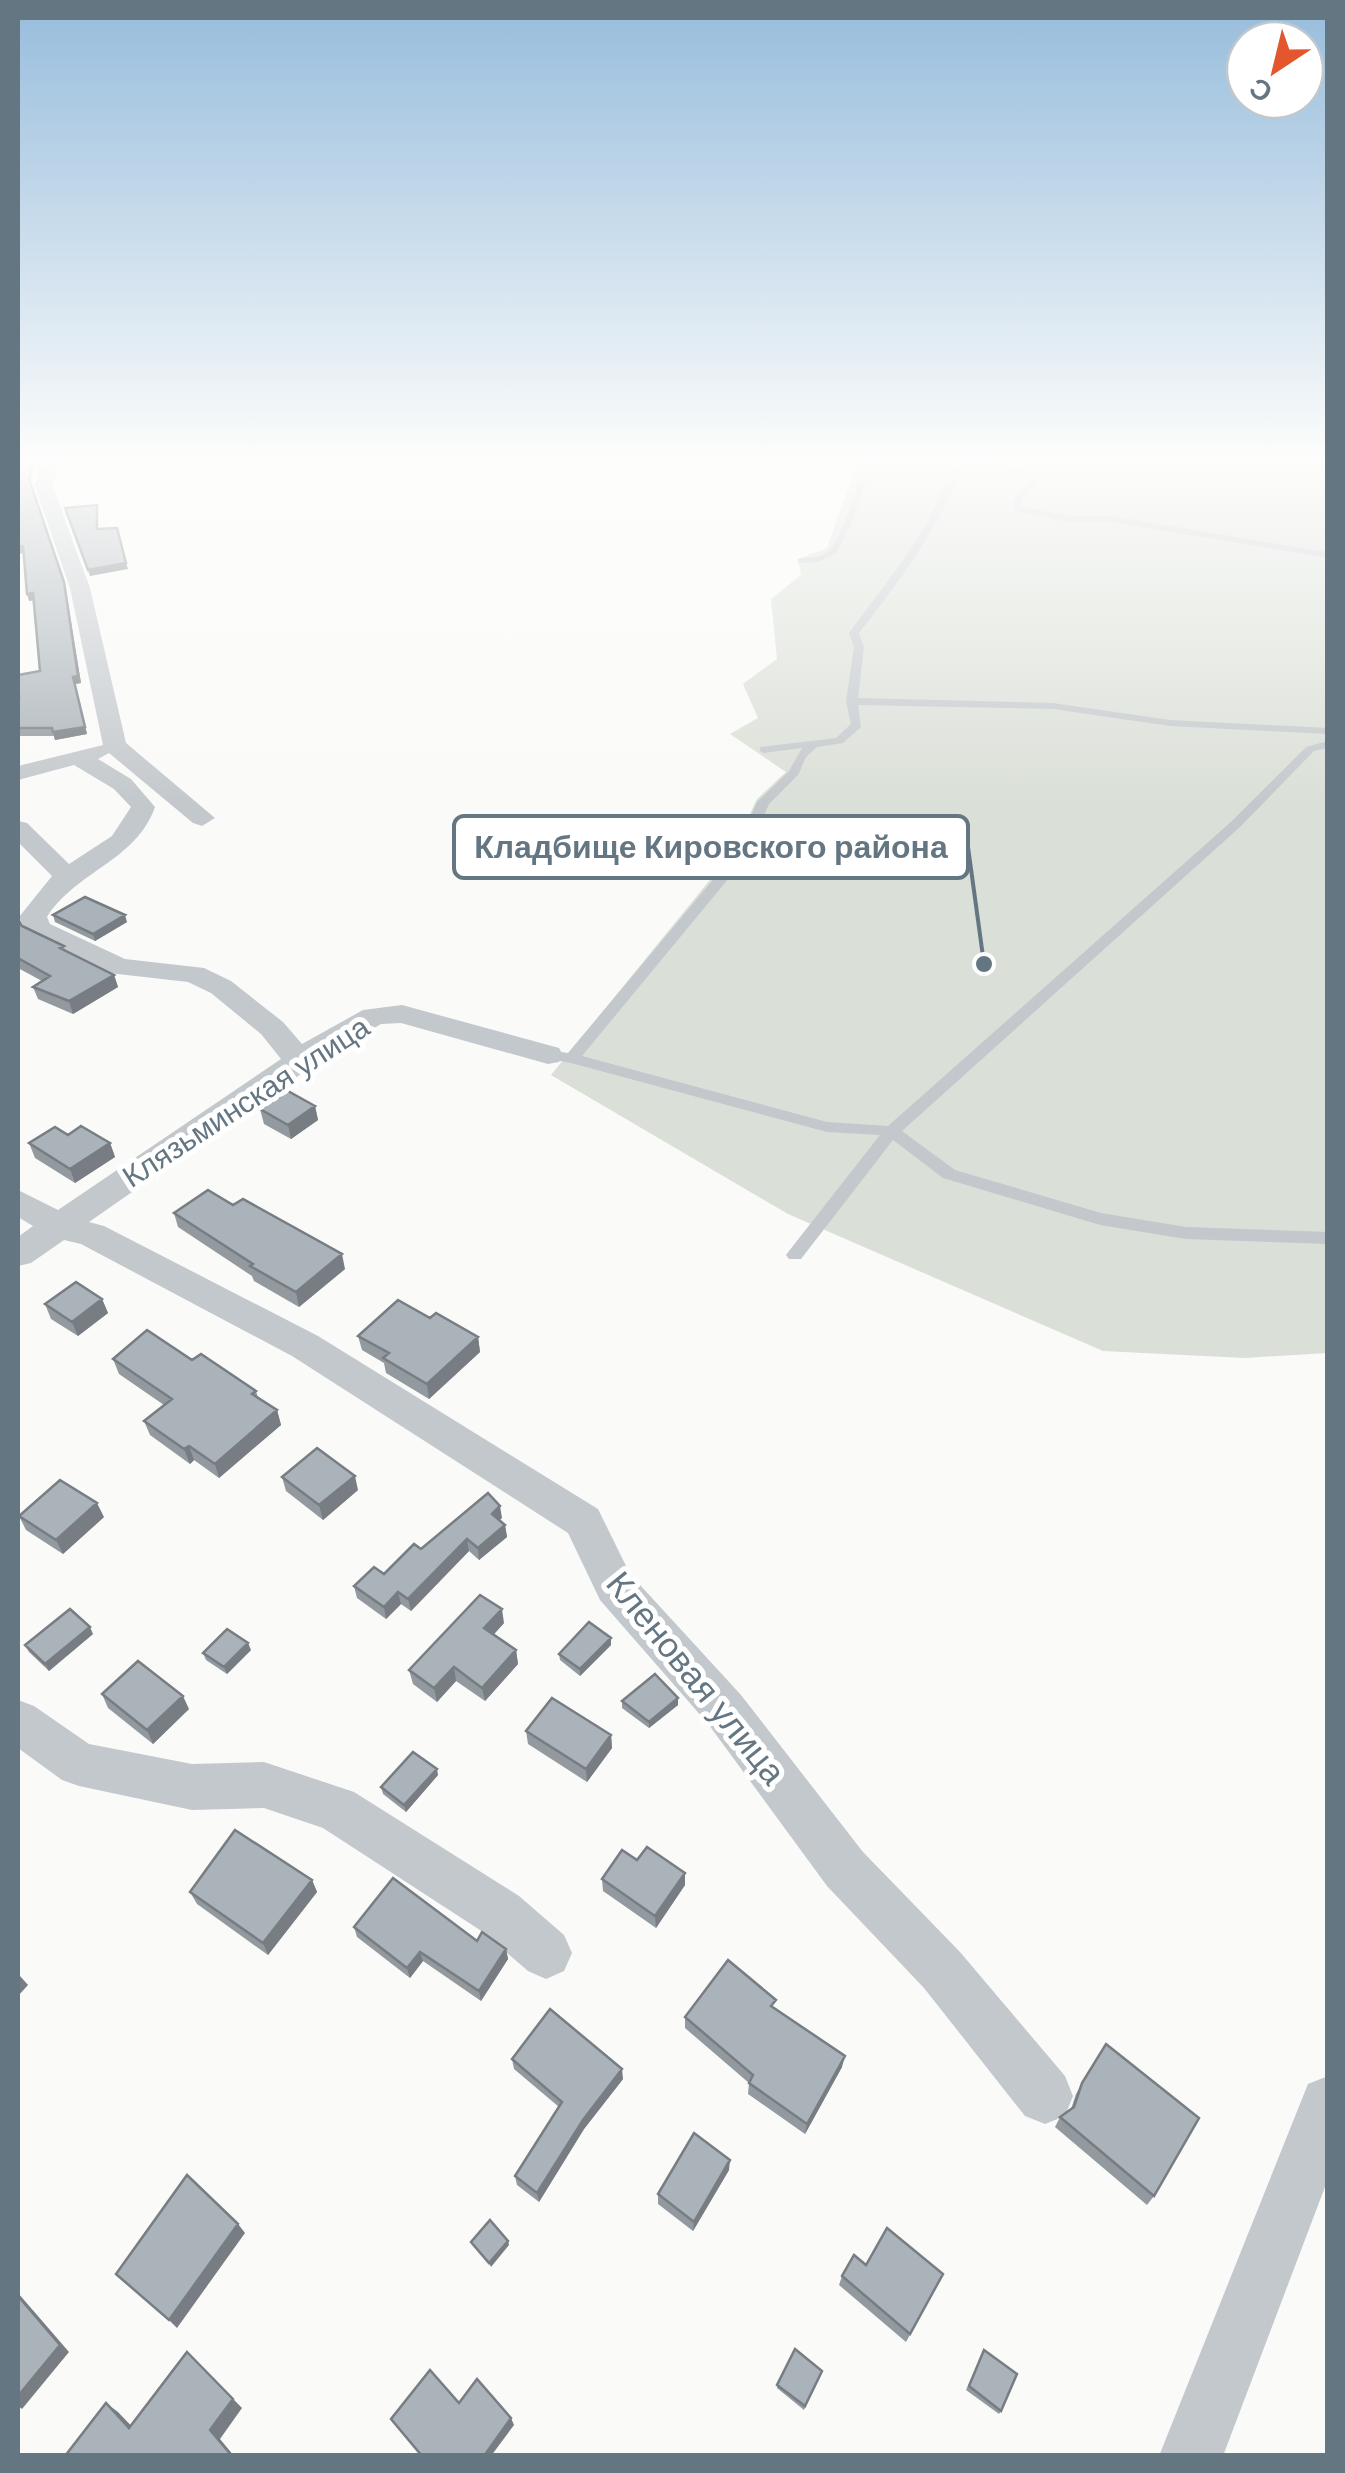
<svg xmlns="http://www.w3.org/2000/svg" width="1345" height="2473" viewBox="0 0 1345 2473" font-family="'DM Sans',sans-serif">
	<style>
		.green { fill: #dadfd7 }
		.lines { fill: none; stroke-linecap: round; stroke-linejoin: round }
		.lane { fill: #c3c8cc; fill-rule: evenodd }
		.street { fill: #c3c8cc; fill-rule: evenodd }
		.wall { fill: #929a9f }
		.shaded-wall { fill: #777d82 }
		.building { fill: #aab3b9; stroke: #777d82; stroke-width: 2.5 }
		.labels { text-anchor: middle; stroke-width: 10; stroke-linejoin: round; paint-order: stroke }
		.street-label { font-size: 30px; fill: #657683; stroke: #fff }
		.near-street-label { font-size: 35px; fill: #657683; stroke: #fff }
		.leader { fill: none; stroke: #657683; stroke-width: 4 }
		.callout-dot { fill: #657683; stroke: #fff; stroke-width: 4 }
		.callout { fill: #fff; stroke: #657683; stroke-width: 4 }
		.callout-label { font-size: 32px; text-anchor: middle; font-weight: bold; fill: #657683 }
	</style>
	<rect width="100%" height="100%" fill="#fafaf8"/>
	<path class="green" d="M 858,460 L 1327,460 L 1327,1353 L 1245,1358 L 1103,1351 L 788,1214 L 551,1075 L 731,854 L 757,799 L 786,772 L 730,734 L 758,718 L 743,684 L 777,659 L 771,599 L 801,575 L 798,559 L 827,548 Z"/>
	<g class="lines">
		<path class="lane" d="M 864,460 L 872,460 L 871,468 L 852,522 L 836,554 L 818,562 L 798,563 L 798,559 C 807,557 821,558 829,551 C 842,538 860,479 864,460 Z
			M 955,460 L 963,460 C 944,524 899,581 859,633 L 864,647 L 858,698 L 1053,703 L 1170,720 L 1328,728 L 1328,734 L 1170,726 L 1053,709 L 858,705 L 861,727 L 843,743 L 817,747 L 806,757 L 798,775 L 769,804 L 743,861 L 582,1056 L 827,1122 L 888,1126 L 1232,821 L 1306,747 L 1328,741 L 1328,748 L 1314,751 L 1240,827 L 902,1131 L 955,1170 L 1101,1213 L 1186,1227 L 1328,1232 L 1328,1244 L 1186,1239 L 1100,1225 L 943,1178 L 893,1140 L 801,1259 L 789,1259 L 786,1255 L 789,1251 L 880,1135 L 827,1132 L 571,1063 L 543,1058 L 540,1055 L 548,1050 L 568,1053 L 732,857 L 757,802 L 789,771 L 802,748 L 764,753 L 760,751 L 760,747 L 836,738 L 851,724 L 846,701 L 854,647 L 849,633 C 889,579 934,525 955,460 Z
			M 967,460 L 981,460 L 1038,474 L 1034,488 L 1022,500 L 1022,507 L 1072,516 L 1110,516 L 1328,552 L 1328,558 L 1110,522 L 1072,522 L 1015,511 L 1014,499 L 1026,487 L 1030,477 Z
			M 1282,460 L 1328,463 L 1328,468 L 1286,463 Z"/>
		<path class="street" d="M 38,460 L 54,460 L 56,478 L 52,484 L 90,588 L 126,743 L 215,818 L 202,826 L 193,823 L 109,753 L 98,759 L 131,779 L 155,807 C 136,861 76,871 47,917 L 50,924 L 125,959 L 204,968 L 231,981 L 283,1022 L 302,1044 L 363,1010 L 402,1005 L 559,1048 L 563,1055 L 559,1062 L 548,1064 L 401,1023 L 381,1024 L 324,1058 L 89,1222 L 104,1226 L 318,1336 L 598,1509 L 630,1574 L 741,1695 L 863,1852 L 960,1952 L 1065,2076 L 1073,2096 L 1065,2116 L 1045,2124 L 1025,2116 L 924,1988 L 827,1886 L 709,1725 L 600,1600 L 568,1533 L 292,1356 L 81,1244 L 64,1240 L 31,1263 L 18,1266 L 18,1237 L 33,1226 L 18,1217 L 18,1190 L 58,1210 L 281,1059 L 261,1034 L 211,993 L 188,982 L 109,973 L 28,935 L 19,917 L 52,876 L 18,842 L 18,821 L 27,823 L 69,864 L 112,836 L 131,807 L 114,789 L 74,765 L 18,780 L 18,766 L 103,745 L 70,588 L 34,484 L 38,478 Z
			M 18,1700 L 34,1706 L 89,1744 L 192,1764 L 264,1762 L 354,1792 L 519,1896 L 564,1935 L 572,1953 L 564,1971 L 546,1979 L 528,1971 L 483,1932 L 323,1828 L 264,1808 L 192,1810 L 79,1786 L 62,1780 L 18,1748 Z
			M 1328,2076 L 1328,2179 L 1223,2456 L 1159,2456 L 1308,2084 Z"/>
	</g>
	<path class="wall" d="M 31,484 L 66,589 L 81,683 L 75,684 L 87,734 L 55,740 L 54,736 L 18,736 L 18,698 L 40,671 L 34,600 L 29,601 Z
		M 53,915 L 127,922 L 95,941 L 55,922 Z
		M 18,919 L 22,926 L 64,946 L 65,951 L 114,975 L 118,987 L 73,1014 L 38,999 L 33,987 L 42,981 L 18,968 Z
		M 315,1106 L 318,1120 L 291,1139 L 264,1124 L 260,1109 Z
		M 68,1135 L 110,1143 L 115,1157 L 75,1183 L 35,1158 L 29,1143 Z
		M 233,1205 L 345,1269 L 299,1307 L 254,1281 L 252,1276 L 178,1227 L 174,1213 Z
		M 102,1299 L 108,1313 L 78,1336 L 51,1319 L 45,1304 Z
		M 430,1318 L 478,1337 L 480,1352 L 429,1399 L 386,1373 L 384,1363 L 362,1350 L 358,1336 Z
		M 113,1359 L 192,1360 L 256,1391 L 258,1398 L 277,1410 L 281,1425 L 219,1478 L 194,1460 L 190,1464 L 150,1435 L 144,1421 L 164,1405 L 119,1374 Z
		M 282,1477 L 358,1490 L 323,1520 L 286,1491 Z
		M 19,1516 L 104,1517 L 63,1554 L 26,1530 Z
		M 502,1518 L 499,1520 L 505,1525 L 507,1537 L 479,1560 L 469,1551 L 411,1611 L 401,1604 L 386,1619 L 357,1598 L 354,1586 L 384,1574 L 421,1549 Z
		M 504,1623 L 494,1634 L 516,1650 L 518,1664 L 485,1701 L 456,1681 L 437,1702 L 413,1684 L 409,1670 Z
		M 93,1634 L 49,1671 L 29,1652 L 25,1645 Z
		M 611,1645 L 580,1676 L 560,1660 L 559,1654 Z
		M 251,1650 L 227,1674 L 206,1660 L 203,1653 Z
		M 102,1694 L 189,1709 L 153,1744 L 108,1708 Z
		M 622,1701 L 678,1705 L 649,1728 L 622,1708 Z
		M 526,1731 L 611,1735 L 612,1748 L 587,1782 L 528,1744 Z
		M 438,1775 L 406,1812 L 383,1794 L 381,1787 Z
		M 637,1860 L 685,1885 L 656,1928 L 603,1891 L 602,1879 Z
		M 312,1880 L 317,1892 L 268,1955 L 197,1904 L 190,1892 Z
		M 354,1927 L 477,1941 L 506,1949 L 508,1959 L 481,2001 L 423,1961 L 410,1978 L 357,1937 Z
		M 775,2009 L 842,2067 L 805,2134 L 748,2094 L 749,2083 L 685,2028 L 685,2017 Z
		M 512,2059 L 623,2079 L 584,2129 L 539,2202 L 517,2185 L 515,2176 L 559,2107 L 514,2069 Z
		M 1082,2083 L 1154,2196 L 1147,2205 L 1055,2127 L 1060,2117 L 1071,2109 L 1076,2094 Z
		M 729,2170 L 693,2231 L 658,2204 L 658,2194 Z
		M 866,2265 L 943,2274 L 906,2342 L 839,2285 L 842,2276 Z
		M 984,2350 L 1001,2411 L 999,2414 L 966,2390 Z
		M 822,2371 L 804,2410 L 777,2388 L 777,2385 Z"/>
	<path class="shaded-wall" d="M 32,460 L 35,460 L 30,485 L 29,479 Z
		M 23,546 L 25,553 L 18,554 L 18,547 Z
		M 126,563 L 128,569 L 90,576 L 88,570 Z
		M 64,582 L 81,683 L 75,684 L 87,734 L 55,740 L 53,732 Z
		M 33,593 L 35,600 L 29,601 L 27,594 Z
		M 125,915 L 127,922 L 95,941 L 93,934 Z
		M 114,975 L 118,987 L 73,1014 L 69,1001 Z
		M 315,1106 L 318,1120 L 291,1139 L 288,1125 Z
		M 110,1143 L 115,1157 L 75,1183 L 70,1169 Z
		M 342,1254 L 345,1269 L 299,1307 L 296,1292 Z
		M 102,1299 L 108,1313 L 78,1336 L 72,1322 Z
		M 478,1337 L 480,1352 L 429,1399 L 427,1384 Z
		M 277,1410 L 281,1425 L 219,1478 L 215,1464 Z
		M 189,1446 L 194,1460 L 190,1464 L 184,1449 Z
		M 355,1476 L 358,1490 L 323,1520 L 319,1505 Z
		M 97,1503 L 104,1517 L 63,1554 L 56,1540 Z
		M 500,1506 L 502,1518 L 493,1526 L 492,1514 Z
		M 505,1525 L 507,1537 L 479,1560 L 478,1548 Z
		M 467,1539 L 469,1551 L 411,1611 L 408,1599 Z
		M 398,1592 L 401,1604 L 386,1619 L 384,1607 Z
		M 502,1609 L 504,1623 L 487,1642 L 484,1628 Z
		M 90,1627 L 93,1634 L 49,1671 L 45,1664 Z
		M 611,1638 L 611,1645 L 580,1676 L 580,1669 Z
		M 248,1643 L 251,1650 L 227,1674 L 224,1667 Z
		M 516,1650 L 518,1664 L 485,1701 L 482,1688 Z
		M 454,1667 L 456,1681 L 437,1702 L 434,1688 Z
		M 183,1696 L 189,1709 L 153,1744 L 147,1730 Z
		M 678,1698 L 678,1705 L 649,1728 L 649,1722 Z
		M 611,1735 L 612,1748 L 587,1782 L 586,1769 Z
		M 437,1769 L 438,1775 L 406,1812 L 404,1805 Z
		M 685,1873 L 685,1885 L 656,1928 L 655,1916 Z
		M 312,1880 L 317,1892 L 268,1955 L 263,1943 Z
		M 506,1949 L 508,1959 L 481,2001 L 479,1991 Z
		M 420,1952 L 423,1961 L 410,1978 L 407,1968 Z
		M 20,1976 L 28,1985 L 18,1996 L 18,1979 Z
		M 845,2056 L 842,2067 L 805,2134 L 807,2124 Z
		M 622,2069 L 623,2079 L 584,2129 L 539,2202 L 537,2193 L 583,2120 Z
		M 730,2160 L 729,2170 L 693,2231 L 694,2222 Z
		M 238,2224 L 245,2233 L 177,2328 L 169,2320 Z
		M 508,2241 L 509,2245 L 491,2267 L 489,2263 Z
		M 18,2293 L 69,2352 L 22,2409 L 18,2406 Z
		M 187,2352 L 242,2408 L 220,2439 L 234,2456 L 232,2456 L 210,2430 Z
		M 106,2403 L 118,2412 L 141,2436 L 129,2428 Z
		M 511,2418 L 514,2425 L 491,2456 L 484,2456 Z"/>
	<path class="building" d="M 18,460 L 32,460 L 29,479 L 64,582 L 78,676 L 73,677 L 85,727 L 53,732 L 52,728 L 18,728 L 18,698 L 19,698 L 18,675 L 40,671 L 33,593 L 27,594 L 23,546 L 18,547 Z
		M 97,505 L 97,529 L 117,528 L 126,563 L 88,570 L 65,508 Z
		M 85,897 L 125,915 L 93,934 L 53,915 Z
		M 18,919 L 22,926 L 64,946 L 60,948 L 114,975 L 69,1001 L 33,987 L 50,976 L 18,958 Z
		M 288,1091 L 315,1106 L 288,1125 L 260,1109 Z
		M 81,1126 L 110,1143 L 70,1169 L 29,1143 L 55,1127 L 68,1135 Z
		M 208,1190 L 233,1205 L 243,1199 L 342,1254 L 296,1292 L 250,1266 L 253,1264 L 174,1213 Z
		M 76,1282 L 102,1299 L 72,1322 L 45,1304 Z
		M 398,1300 L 430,1318 L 436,1313 L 478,1337 L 427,1384 L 383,1358 L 389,1353 L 358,1336 Z
		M 147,1330 L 192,1360 L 201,1354 L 256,1391 L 252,1394 L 277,1410 L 215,1464 L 189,1446 L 184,1449 L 144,1421 L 172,1399 L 113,1359 Z
		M 317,1448 L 355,1476 L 319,1505 L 282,1477 Z
		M 60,1480 L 97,1503 L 56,1540 L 19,1516 Z
		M 488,1493 L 500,1506 L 492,1514 L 505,1525 L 478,1548 L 467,1539 L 408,1599 L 398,1592 L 384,1607 L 354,1586 L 374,1567 L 384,1574 L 414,1544 L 421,1549 Z
		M 480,1595 L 502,1609 L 484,1628 L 516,1650 L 482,1688 L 454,1667 L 434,1688 L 409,1670 Z
		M 70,1609 L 90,1627 L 45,1664 L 25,1645 Z
		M 589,1622 L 611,1638 L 580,1669 L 559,1654 Z
		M 227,1629 L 248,1643 L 224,1667 L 203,1653 Z
		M 138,1661 L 183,1696 L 147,1730 L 102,1694 Z
		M 655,1674 L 678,1698 L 649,1722 L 622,1701 Z
		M 552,1698 L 611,1735 L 586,1769 L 526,1731 Z
		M 413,1752 L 437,1769 L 404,1805 L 381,1787 Z
		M 235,1830 L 312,1880 L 263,1943 L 190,1892 Z
		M 647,1847 L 685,1873 L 655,1916 L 602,1879 L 622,1850 L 637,1860 Z
		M 393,1878 L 477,1941 L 482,1932 L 506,1949 L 479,1991 L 420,1952 L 407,1968 L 354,1927 Z
		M 728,1960 L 776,2000 L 771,2006 L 845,2056 L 807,2124 L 749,2083 L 753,2075 L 685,2017 Z
		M 550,2009 L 622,2069 L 583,2120 L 537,2193 L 515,2176 L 562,2102 L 512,2059 Z
		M 1106,2044 L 1199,2118 L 1154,2196 L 1060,2117 L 1074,2107 L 1082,2083 Z
		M 694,2133 L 730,2160 L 694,2222 L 658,2194 Z
		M 187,2175 L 238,2224 L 169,2320 L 116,2274 Z
		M 490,2220 L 508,2241 L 489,2263 L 471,2242 Z
		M 887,2228 L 943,2274 L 910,2334 L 842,2276 L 854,2255 L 866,2265 Z
		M 18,2296 L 60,2345 L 18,2396 Z
		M 795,2349 L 822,2371 L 805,2406 L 777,2385 Z
		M 984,2350 L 1017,2374 L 1001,2411 L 969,2386 Z
		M 187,2352 L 233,2399 L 210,2430 L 232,2456 L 65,2456 L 106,2403 L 129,2428 Z
		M 430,2370 L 459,2403 L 477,2379 L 511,2418 L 484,2456 L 422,2456 L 391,2419 Z"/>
	<linearGradient id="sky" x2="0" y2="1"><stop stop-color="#96bcdc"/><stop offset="0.57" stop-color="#fdfdfc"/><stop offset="1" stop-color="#fdfdfc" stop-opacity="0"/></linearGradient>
	<rect width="1345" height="806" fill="url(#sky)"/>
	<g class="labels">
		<g class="street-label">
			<text transform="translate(246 1102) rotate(-33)" y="10">Клязьминская улица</text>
		</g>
		<g class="near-street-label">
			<text transform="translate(696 1678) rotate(51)" y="12">Кленовая улица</text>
		</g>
	</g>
	<path class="leader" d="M984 964L968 847"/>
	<circle class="callout-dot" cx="984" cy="964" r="10"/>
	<rect class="callout" x="454" y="816" width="514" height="62" rx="10"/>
	<g class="callout-label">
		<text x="711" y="858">Кладбище Кировского района</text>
	</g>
	<rect width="1345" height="2473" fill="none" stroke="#657683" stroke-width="40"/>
	<g transform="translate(1275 70) rotate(215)"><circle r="48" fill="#ffffff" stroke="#c1c8cd" stroke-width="2.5"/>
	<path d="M0-8L18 38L0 25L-18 38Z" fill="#e4572e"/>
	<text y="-15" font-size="28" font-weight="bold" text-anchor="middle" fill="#657683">С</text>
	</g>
</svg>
